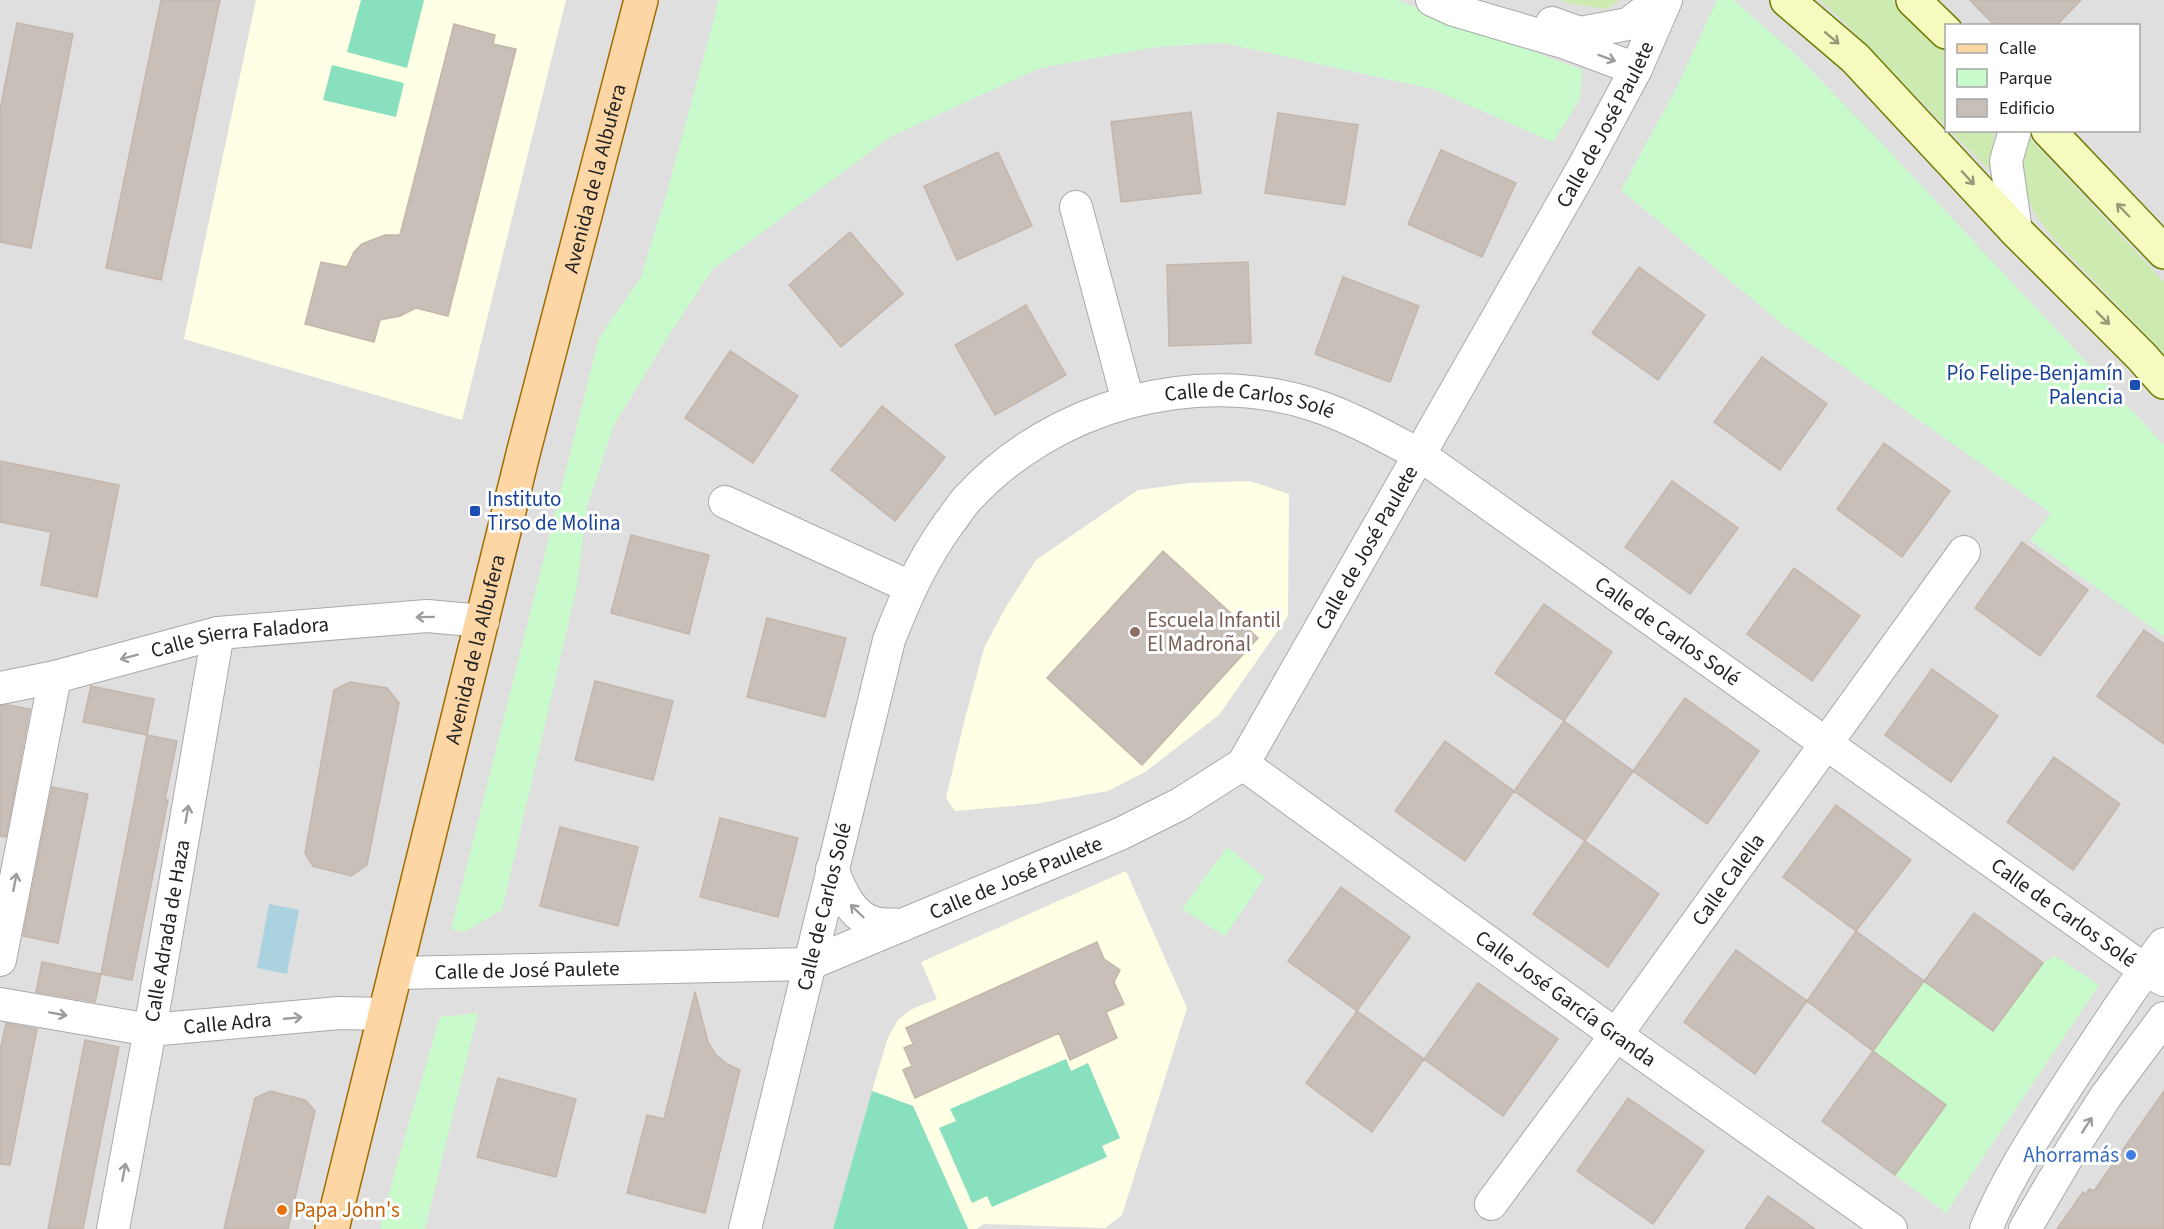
<svg xmlns="http://www.w3.org/2000/svg" width="2164" height="1229" viewBox="0 0 2164 1229" font-family="'Source Sans 3',sans-serif">
	<style>
		.residential { fill: #e0dfdf; fill-rule: evenodd }
		.education { fill: #ffffe5 }
		.grass { fill: #cdebb0 }
		.park { fill: #c8facc }
		.pitch { fill: #88e0be }
		.water { fill: #aad3df }
		.building { fill: #c7bfb8; stroke: #c4b6ab; stroke-width: 1.5 }
		.lines { fill: none; stroke-linecap: round; stroke-linejoin: round }
		.street-casing { stroke: #a9a9a9; stroke-width: 34 }
		.secondary-casing { stroke: #707d05; stroke-width: 36 }
		.primary-casing { stroke: #a06b00; stroke-width: 36 }
		.street { stroke: #fff; stroke-width: 32 }
		.secondary { stroke: #f7fabf; stroke-width: 33 }
		.primary { stroke: #fcd6a4; stroke-width: 33 }
		.oneway { stroke: #979978 }
		.oneway2 { stroke: #9c9c9c }
		.transit-dot { fill: #1a4fb4; stroke: #fff; stroke-width: 2 }
		.education-dot { fill: #8d6e63; stroke: #fff; stroke-width: 2 }
		.shop-dot { fill: #3f7fe0; stroke: #fff; stroke-width: 2 }
		.food-dot { fill: #e8710a; stroke: #fff; stroke-width: 2 }
		.labels { text-anchor: middle; stroke-width: 6; stroke-linejoin: round; paint-order: stroke }
		.street-label { font-size: 21px; fill: #222; stroke: #fff }
		.transit-label { font-size: 21px; fill: #164399; stroke: #fff; text-anchor: end }
		.education-label { font-size: 21px; fill: #785e54; stroke: #fff; text-anchor: start }
		.shop-label { font-size: 21px; fill: #366cbe; stroke: #fff; text-anchor: end }
		.food-label { font-size: 21px; fill: #c56008; stroke: #fff; text-anchor: start }
	</style>
	<rect width="100%" height="100%" fill="#f2efe9"/>
	<path class="residential" d="M 0,0 L 2164,0 L 2164,1229 L 0,1229 ZM 1946,26 L 2138,26 L 2138,130 L 1946,130 Z"/>
	<path class="education" d="M 256,0 L 566,0 L 462,420 L 184,339 Z
		M 1250,481 L 1289,494 L 1288,616 L 1219,715 L 1145,772 L 1108,791 L 1034,804 L 955,811 L 946,798 L 963,726 L 984,648 L 1007,605 L 1036,560 L 1138,490 L 1190,483 Z
		M 1126,871 L 1187,1008 L 1122,1215 L 1105,1228 L 984,1224 L 976,1229 L 968,1229 L 913,1106 L 872,1091 L 888,1037 L 898,1020 L 910,1010 L 937,999 L 921,962 Z"/>
	<path class="grass" d="M 1559,0 L 1619,0 L 1607,9 L 1573,4 Z
		M 1819,0 L 1892,0 L 1946,52 L 1946,127 L 1841,19 Z
		M 1950,131 L 1994,131 L 1990,170 Z
		M 2026,134 L 2164,282 L 2164,354 L 2053,238 L 2034,213 L 2025,190 L 2019,162 Z"/>
	<path class="park" d="M 719,0 L 1397,0 L 1582,70 L 1580,99 L 1553,142 L 1432,89 L 1224,43 L 1156,47 L 1040,68 L 890,137 L 712,270 L 667,338 L 613,427 L 587,507 L 577,586 L 502,910 L 464,932 L 451,929 L 599,338 L 641,277 L 667,192 Z
		M 1717,0 L 1733,0 L 1793,52 L 1876,137 L 2164,445 L 2164,636 L 2030,540 L 2051,513 L 1781,323 L 1621,190 L 1678,85 Z
		M 1227,847 L 1265,877 L 1225,936 L 1182,909 Z
		M 2055,956 L 2099,985 L 1946,1213 L 1895,1175 L 1946,1104 L 1873,1051 L 1924,981 L 1993,1031 L 2043,963 Z
		M 478,1013 L 425,1229 L 380,1229 L 398,1160 L 440,1017 Z"/>
	<path class="pitch" d="M 361,0 L 424,0 L 407,68 L 347,52 Z
		M 332,65 L 404,83 L 396,117 L 323,100 Z
		M 1066,1059 L 1071,1071 L 1088,1063 L 1120,1138 L 1102,1146 L 1107,1157 L 992,1207 L 987,1196 L 972,1203 L 939,1128 L 956,1121 L 950,1109 Z
		M 872,1091 L 913,1106 L 968,1229 L 833,1229 Z"/>
	<path class="water" d="M 269,904 L 299,910 L 287,974 L 257,968 Z"/>
	<path class="building" d="M 161,0 L 220,0 L 161,280 L 106,268 Z
		M 1970,0 L 2081,0 L 2056,26 L 1995,26 Z
		M 17,23 L 73,34 L 31,248 L 0,242 L 0,110 Z
		M 454,24 L 495,35 L 493,44 L 516,49 L 448,316 L 416,308 L 400,316 L 380,320 L 374,342 L 305,324 L 321,262 L 347,267 L 354,252 L 362,244 L 385,235 L 400,235 Z
		M 1191,112 L 1201,193 L 1121,202 L 1111,122 Z
		M 1278,113 L 1358,125 L 1345,205 L 1265,193 Z
		M 1441,150 L 1516,183 L 1482,257 L 1408,224 Z
		M 998,152 L 1032,226 L 957,260 L 924,186 Z
		M 850,232 L 903,294 L 841,347 L 789,285 Z
		M 1248,262 L 1251,343 L 1169,346 L 1167,265 Z
		M 1639,267 L 1705,315 L 1658,380 L 1592,333 Z
		M 1343,277 L 1419,306 L 1390,382 L 1315,354 Z
		M 1026,305 L 1066,375 L 995,415 L 955,345 Z
		M 730,351 L 798,396 L 753,463 L 685,418 Z
		M 1762,357 L 1827,404 L 1780,470 L 1714,422 Z
		M 882,406 L 945,457 L 895,521 L 831,470 Z
		M 1884,443 L 1950,491 L 1902,557 L 1837,509 Z
		M 0,461 L 119,485 L 97,597 L 41,585 L 51,532 L 0,522 Z
		M 1672,481 L 1738,528 L 1690,594 L 1625,547 Z
		M 631,535 L 709,555 L 689,634 L 611,613 Z
		M 2022,542 L 2088,590 L 2040,656 L 1975,608 Z
		M 1163,551 L 1258,638 L 1142,765 L 1047,678 Z
		M 1794,568 L 1860,616 L 1812,681 L 1747,634 Z
		M 1544,604 L 1612,652 L 1564,721 L 1495,673 Z
		M 767,618 L 846,638 L 825,717 L 747,697 Z
		M 2144,630 L 2164,644 L 2164,744 L 2097,696 Z
		M 1932,669 L 1998,716 L 1951,782 L 1885,735 Z
		M 595,681 L 673,701 L 653,780 L 575,760 Z
		M 350,682 L 387,688 L 399,703 L 367,865 L 351,876 L 313,866 L 305,853 L 334,690 Z
		M 91,686 L 154,699 L 147,735 L 83,722 Z
		M 1685,698 L 1759,751 L 1707,824 L 1633,771 Z
		M 0,705 L 8,705 L 30,709 L 6,837 L 0,836 Z
		M 1564,721 L 1633,771 L 1585,841 L 1514,791 Z
		M 147,735 L 177,741 L 165,800 L 168,800 L 132,980 L 101,974 Z
		M 1445,741 L 1514,791 L 1465,861 L 1395,811 Z
		M 2054,757 L 2120,804 L 2073,870 L 2007,822 Z
		M 52,787 L 88,794 L 58,943 L 23,936 Z
		M 1836,805 L 1911,860 L 1856,931 L 1783,877 Z
		M 720,818 L 798,838 L 778,917 L 700,897 Z
		M 560,827 L 638,847 L 618,926 L 540,906 Z
		M 1585,841 L 1659,894 L 1608,967 L 1533,914 Z
		M 1341,887 L 1410,937 L 1357,1011 L 1288,961 Z
		M 1974,913 L 2043,963 L 1993,1031 L 1924,981 Z
		M 1856,931 L 1924,981 L 1873,1051 L 1807,1001 Z
		M 1097,942 L 1104,959 L 1120,970 L 1114,982 L 1124,1004 L 1106,1012 L 1117,1038 L 1070,1060 L 1059,1033 L 915,1098 L 903,1070 L 912,1066 L 904,1048 L 913,1044 L 906,1028 Z
		M 1736,950 L 1807,1001 L 1755,1074 L 1684,1022 Z
		M 42,962 L 101,974 L 95,1002 L 36,992 Z
		M 1478,983 L 1558,1039 L 1503,1116 L 1424,1059 Z
		M 695,992 L 708,1042 L 715,1054 L 727,1064 L 740,1070 L 705,1213 L 627,1193 L 647,1115 L 664,1119 Z
		M 1357,1011 L 1424,1059 L 1372,1132 L 1306,1083 Z
		M 6,1023 L 37,1029 L 10,1165 L 0,1164 L 0,1051 Z
		M 85,1040 L 119,1047 L 83,1229 L 48,1229 Z
		M 1873,1051 L 1946,1105 L 1895,1175 L 1822,1121 Z
		M 498,1078 L 576,1099 L 556,1177 L 477,1157 Z
		M 270,1091 L 305,1100 L 315,1111 L 288,1229 L 224,1229 L 255,1098 Z
		M 2164,1091 L 2164,1229 L 2057,1229 L 2083,1192 L 2086,1194 L 2089,1189 L 2094,1191 Z
		M 1628,1098 L 1704,1151 L 1653,1224 L 1577,1171 Z
		M 1768,1196 L 1815,1229 L 1745,1229 Z"/>
	<g class="lines">
		<defs>
			<g id="street">
				<path d="M 1432,0 L 1454,10 L 1566,43 L 1636,69"/>
				<path d="M 1552,23 L 1580,33 L 1628,24 L 1660,0"/>
				<path d="M 2015,130 L 2006,161 L 2016,231"/>
				<path d="M 1076,207 L 1128,401"/>
				<path d="M 725,502 L 910,587"/>
				<path id="s1" d="M 0,688 L 55,677 L 218,633 L 427,616 L 483,621"/>
				<path id="s2" d="M 1243,764 L 1616,1035 L 1891,1229"/>
				<path d="M 832,869 C 840,889 851,917 875,923 C 884,925 894,924 903,925"/>
				<path d="M 0,960 L 55,677"/>
				<path id="s3" d="M 395,973 L 809,964 L 1120,834 L 1180,804 L 1243,764 L 1584,166 L 1636,69 L 1666,0"/>
				<path id="s4" d="M 0,1004 L 150,1030 L 339,1013 L 385,1014"/>
				<path id="s5" d="M 1491,1204 L 1616,1035 L 1964,552"/>
				<path id="s6" d="M 113,1229 L 150,1030 L 218,633"/>
				<path id="s7" d="M 745,1229 L 889,640 C 906,596 922,561 949,523 C 956,515 961,505 968,498 C 1053,406 1194,366 1314,405 C 1351,417 1386,437 1420,455 L 2118,951 L 2145,970 L 2164,980"/>
				<path d="M 1986,1229 C 2005,1183 2033,1139 2060,1097 C 2094,1045 2127,993 2164,944"/>
				<path d="M 2025,1229 L 2072,1149 L 2106,1096 L 2164,1018"/>
			</g>
			<path id="secondary" d="M 1787,0 L 1855,58 L 2016,231 L 2142,357 L 2164,382
				M 1913,0 L 1946,32
				M 2048,130 L 2164,252"/>
			<g id="primary">
				<path id="s8" d="M 332,1229 L 524,450 L 641,0"/>
			</g>
		</defs>
		<use href="#street" class="street-casing"/>
		<use href="#secondary" class="secondary-casing"/>
		<use href="#primary" class="primary-casing"/>
		<use href="#street" class="street"/>
		<use href="#secondary" class="secondary"/>
		<use href="#primary" class="primary"/>
	</g>
	<defs><path id="oneway-shaft" d="M-6 0H5M1.5-3L5.5 0L1.5 3" fill="none" stroke-width="1.6" stroke-linecap="round" stroke-linejoin="round" transform="scale(1.5)"/></defs>
	<g class="oneway">
		<use href="#oneway-shaft" transform="translate(1832 38) rotate(40)"/>
		<use href="#oneway-shaft" transform="translate(1968 178) rotate(47)"/>
		<use href="#oneway-shaft" transform="translate(2123 210) rotate(-134)"/>
		<use href="#oneway-shaft" transform="translate(2103 318) rotate(45)"/>
	</g>
	<g class="oneway2">
		<use href="#oneway-shaft" transform="translate(1607 58) rotate(20)"/>
		<use href="#oneway-shaft" transform="translate(425 617) rotate(179)"/>
		<use href="#oneway-shaft" transform="translate(129 657) rotate(165)"/>
		<use href="#oneway-shaft" transform="translate(187 814) rotate(-80)"/>
		<use href="#oneway-shaft" transform="translate(15 882) rotate(-79)"/>
		<use href="#oneway-shaft" transform="translate(857 911) rotate(-136)"/>
		<use href="#oneway-shaft" transform="translate(58 1014) rotate(10)"/>
		<use href="#oneway-shaft" transform="translate(293 1018) rotate(-5)"/>
		<use href="#oneway-shaft" transform="translate(2087 1125) rotate(-57)"/>
		<use href="#oneway-shaft" transform="translate(124 1172) rotate(-79)"/>
	</g>
	<g class="transit-dot">
		<rect x="2129" y="379" width="12" height="12" rx="3"/>
		<rect x="469" y="505" width="12" height="12" rx="3"/>
	</g>
	<circle class="education-dot" cx="1135" cy="632" r="6"/>
	<circle class="shop-dot" cx="2131" cy="1155" r="6"/>
	<circle class="food-dot" cx="282" cy="1210" r="6"/>
	<g class="labels">
		<g class="street-label">
			<text dy="7" stroke="none"><textPath href="#s3" startOffset="1628">Calle de José Paulete</textPath></text>
			<text dy="7" stroke="none"><textPath href="#s8" startOffset="1083">Avenida de la Albufera</textPath></text>
			<text dy="7" stroke="none"><textPath href="#s7" startOffset="1082">Calle de Carlos Solé</textPath></text>
			<text dy="7" stroke="none"><textPath href="#s3" startOffset="1142">Calle de José Paulete</textPath></text>
			<text dy="7" stroke="none"><textPath href="#s7" startOffset="1568">Calle de Carlos Solé</textPath></text>
			<text dy="7" stroke="none"><textPath href="#s1" startOffset="246">Calle Sierra Faladora</textPath></text>
			<text dy="7" stroke="none"><textPath href="#s8" startOffset="597">Avenida de la Albufera</textPath></text>
			<text dy="7" stroke="none"><textPath href="#s3" startOffset="638">Calle de José Paulete</textPath></text>
			<text dy="7" stroke="none"><textPath href="#s5" startOffset="402">Calle Calella</textPath></text>
			<text dy="7" stroke="none"><textPath href="#s7" startOffset="332">Calle de Carlos Solé</textPath></text>
			<text dy="7" stroke="none"><textPath href="#s7" startOffset="2054">Calle de Carlos Solé</textPath></text>
			<text dy="7" stroke="none"><textPath href="#s6" startOffset="303">Calle Adrada de Haza</textPath></text>
			<text dy="7" stroke="none"><textPath href="#s3" startOffset="132">Calle de José Paulete</textPath></text>
			<text dy="7" stroke="none"><textPath href="#s2" startOffset="399">Calle José García Granda</textPath></text>
			<text dy="7" stroke="none"><textPath href="#s4" startOffset="230">Calle Adra</textPath></text>
		</g>
		<g class="transit-label">
			<text x="2123" y="380">Pío Felipe-Benjamín<tspan x="2123" dy="24">Palencia</tspan></text>
			<text x="487" y="506" text-anchor="start">Instituto<tspan x="487" dy="24">Tirso de Molina</tspan></text>
		</g>
		<g class="education-label">
			<text x="1147" y="627">Escuela Infantil<tspan x="1147" dy="24">El Madroñal</tspan></text>
		</g>
		<g class="shop-label">
			<text x="2119" y="1162">Ahorramás</text>
		</g>
		<g class="food-label">
			<text x="294" y="1217">Papa John's</text>
		</g>
	</g>
	<rect x="1945" y="24" width="195" height="108" fill="#ffffff" stroke="#a7a7a7" stroke-width="1.5"/>
	<rect x="1957" y="44" width="30" height="9" fill="#fcd6a4" stroke="#a7a7a7" stroke-width="1.5"/>
	<text x="1999" y="54" font-size="18" fill="#222222">Calle</text>
	<rect x="1957" y="69" width="30" height="18" fill="#c8facc" stroke="#a7a7a7" stroke-width="1.5"/>
	<text x="1999" y="84" font-size="18" fill="#222222">Parque</text>
	<rect x="1957" y="99" width="30" height="18" fill="#c7bfb8" stroke="#a7a7a7" stroke-width="1.5"/>
	<text x="1999" y="114" font-size="18" fill="#222222">Edificio</text>
</svg>
